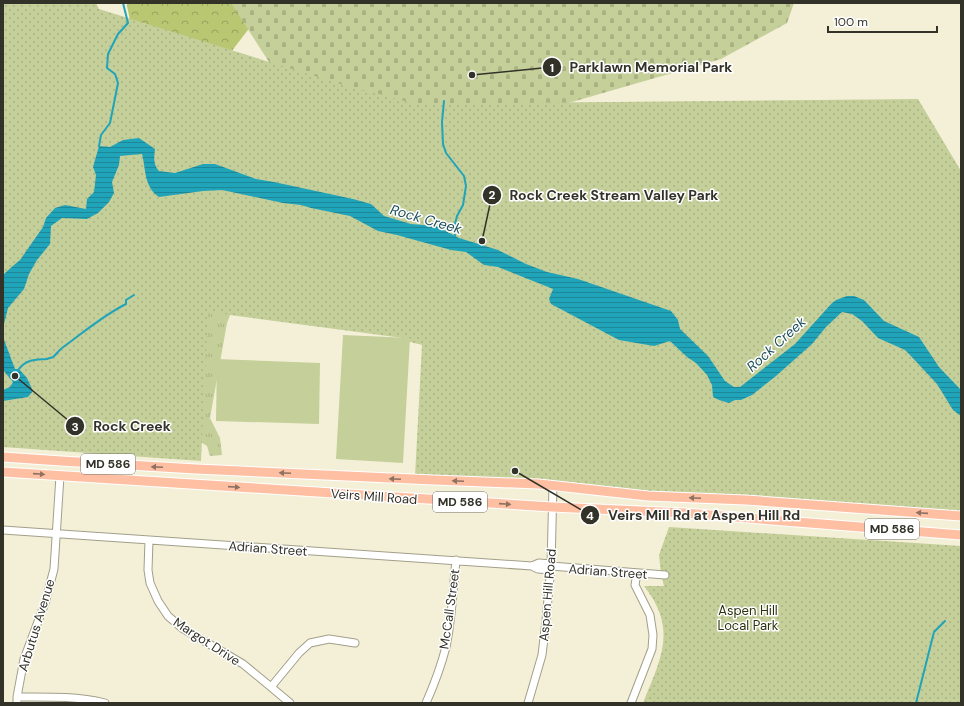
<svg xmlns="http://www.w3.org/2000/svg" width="964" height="706" viewBox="0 0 964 706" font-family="'DM Sans',sans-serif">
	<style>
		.grass { fill: url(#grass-tufts) }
		.forest { fill: url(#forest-crowns) }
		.cemetery { fill: url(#cemetery-stones) }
		.park { fill: url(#park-dots) }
		.pitch { fill: #c5cf99 }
		.water { fill: url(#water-rules) }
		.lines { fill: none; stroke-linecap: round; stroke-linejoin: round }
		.stream { stroke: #20a4ba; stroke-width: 2 }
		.minor-casing { stroke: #a29f89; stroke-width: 9 }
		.major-casing { stroke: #fff; stroke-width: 11 }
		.minor { stroke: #fff; stroke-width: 7 }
		.major { stroke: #febfa3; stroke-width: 9 }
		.oneway { fill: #8e7160 }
		.labels { text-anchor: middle; stroke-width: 3; stroke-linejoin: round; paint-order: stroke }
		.shield { fill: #fff; stroke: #707069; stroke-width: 1 }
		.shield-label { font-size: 12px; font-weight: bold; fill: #333229 }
		.street-label { font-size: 13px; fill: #333229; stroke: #fff }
		.park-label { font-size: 13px; fill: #2c310c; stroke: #fff }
		.water-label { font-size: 14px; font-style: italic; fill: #1c4f58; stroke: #fff }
		.leader { fill: none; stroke: #333229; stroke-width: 1.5 }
		.callout-dot { fill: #333229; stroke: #fff; stroke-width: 1.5 }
		.mark-label { font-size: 12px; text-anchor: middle; font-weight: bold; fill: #fff }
		.callout-label { font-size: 14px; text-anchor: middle; font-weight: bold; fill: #333229; stroke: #fff; stroke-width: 3; stroke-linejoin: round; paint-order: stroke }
	</style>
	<defs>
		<pattern id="grass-tufts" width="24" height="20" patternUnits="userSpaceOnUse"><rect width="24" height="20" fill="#c5cf99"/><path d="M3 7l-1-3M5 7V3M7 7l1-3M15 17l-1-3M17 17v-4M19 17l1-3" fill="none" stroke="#aab284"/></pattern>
		<pattern id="forest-crowns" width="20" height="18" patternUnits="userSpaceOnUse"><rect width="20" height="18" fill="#b9c672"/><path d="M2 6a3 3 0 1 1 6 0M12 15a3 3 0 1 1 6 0" fill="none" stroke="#97a15e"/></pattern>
		<pattern id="cemetery-stones" width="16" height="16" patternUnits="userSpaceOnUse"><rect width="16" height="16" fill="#c5cf99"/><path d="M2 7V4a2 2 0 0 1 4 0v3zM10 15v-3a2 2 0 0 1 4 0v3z" fill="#aab284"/></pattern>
		<pattern id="park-dots" width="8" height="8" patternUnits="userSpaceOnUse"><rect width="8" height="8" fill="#c5cf99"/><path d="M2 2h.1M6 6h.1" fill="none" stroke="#aab284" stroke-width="1.8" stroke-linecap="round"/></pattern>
		<pattern id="water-rules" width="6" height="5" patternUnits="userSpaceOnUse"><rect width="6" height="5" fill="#20a4ba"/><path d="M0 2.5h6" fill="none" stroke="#1d8697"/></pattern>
	</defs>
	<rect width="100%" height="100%" fill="#f4f0d8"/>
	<path class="grass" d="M 238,294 L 227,323 L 210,418 L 220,438 L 222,455 L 210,456 L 207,446 L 187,433 L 176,313 Z"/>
	<path class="forest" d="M 128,3 L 266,3 L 254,22 L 221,65 L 139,62 L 127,6 Z"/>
	<path class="cemetery" d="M 231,3 L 794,3 L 787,23 L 721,59 L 551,108 L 461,120 L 287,90 Z"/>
	<path class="park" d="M 3,3 L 96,3 L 99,9 L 363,91 L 365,90 L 415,104 L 918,99 L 961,171 L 961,512 L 415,476 L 422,345 L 403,340 L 403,338 L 230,315 L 208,310 L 201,461 L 3,447 Z
		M 669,527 L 961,546 L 961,703 L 643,703 C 661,658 678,629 644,586 L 664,586 L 661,574 L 659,555 Z"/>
	<path class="pitch" d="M 343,335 L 410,338 L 403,463 L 336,459 Z
		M 217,359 L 320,363 L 319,424 L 216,421 Z"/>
	<path class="water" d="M 139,138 L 155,149 C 154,158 153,164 159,171 L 175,173 L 203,164 L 215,164 L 256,179 L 274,182 L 353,199 L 371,204 L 384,216 L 411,224 L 436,226 L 459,238 L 498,250 L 526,264 L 547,272 L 578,279 L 671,311 L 678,320 L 680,329 L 708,356 L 725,381 L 734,387 L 740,387 L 795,344 L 832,303 L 836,300 L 847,296 L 854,296 L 864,300 L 884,321 L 919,337 L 939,367 L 961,390 L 961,416 L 953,410 L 937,384 L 909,354 L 905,350 L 878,338 L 862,321 L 852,314 L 842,312 L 826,327 L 812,344 L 776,376 L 752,395 L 741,400 L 735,400 L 729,403 L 719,400 L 713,397 L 712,385 L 707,375 L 696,363 L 687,357 L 670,341 L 654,346 L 619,340 L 551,304 L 549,299 L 553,289 L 498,267 L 484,265 L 466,252 L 451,250 L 397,235 L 378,231 L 350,216 L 311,208 L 301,205 L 283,203 L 222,190 L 203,191 L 159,197 C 144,187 146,170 142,154 L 120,156 L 119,165 L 112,182 L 114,193 L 109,202 L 98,213 L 87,219 L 62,218 L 51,226 L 50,244 L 37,260 L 29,274 L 24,289 L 8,308 L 3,328 L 3,285 L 4,282 L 4,274 L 14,265 L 20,260 L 43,227 L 46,218 L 55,208 L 65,205 L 86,209 L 87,199 L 94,192 L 96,175 L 93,167 L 99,146 L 110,147 L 123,140 Z
		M 3,337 L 15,369 L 19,369 L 27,378 L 33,391 L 28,397 L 3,401 L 3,390 L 10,387 L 13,382 L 3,370 Z"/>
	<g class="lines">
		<path class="stream" d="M 444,101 L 442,122 L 443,144 L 446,153 L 464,176 L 466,186 L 463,205 L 457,216 L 454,228 L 455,236
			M 99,146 L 101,135 L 110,123 L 118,83 L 115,74 L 107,68 L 108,54 L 118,34 L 128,23 L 123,3
			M 19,369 C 26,359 36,360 47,359 C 49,358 51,358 53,357 C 56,355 58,351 62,348 C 83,333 102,316 126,304 L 126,300 L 134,295
			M 916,703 L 934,632 L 945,621"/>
		<defs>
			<path id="minor" d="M 3,530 L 532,566 L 539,563 L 551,564
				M 149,540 L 148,570 L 150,583 L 158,601 L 168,616 L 182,628 L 243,664 L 271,687 L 290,703
				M 532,566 L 538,569 L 550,570
				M 551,566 L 665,575
				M 271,687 L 299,653 L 310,643 L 329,639 L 355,643
				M 17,697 C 46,697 76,696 105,703
				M 17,703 L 17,697 L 24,659 L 45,603 L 54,569 L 60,476
				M 426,703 C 434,685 441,666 446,647 C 452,619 453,589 456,560
				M 528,703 L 533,686 L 542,655 L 546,621 L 551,566 L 553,485
				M 631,703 L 652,649 L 653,635 L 650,615 L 635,585 L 637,573"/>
			<path id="major" d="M 3,457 L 61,461 L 196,469 L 434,480 L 539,484 L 648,496 L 746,500 L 961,516
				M 3,472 L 552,507 L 684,513 L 961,535"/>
		</defs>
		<use href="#minor" class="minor-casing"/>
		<use href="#major" class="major-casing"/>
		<use href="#minor" class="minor"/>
		<use href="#major" class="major"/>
	</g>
	<defs><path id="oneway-solid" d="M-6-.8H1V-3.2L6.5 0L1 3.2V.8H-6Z"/></defs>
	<g class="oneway">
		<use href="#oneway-solid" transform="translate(157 467) rotate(-177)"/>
		<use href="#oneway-solid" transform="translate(285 473) rotate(-177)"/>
		<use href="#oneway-solid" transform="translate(39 474) rotate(4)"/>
		<use href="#oneway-solid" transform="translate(395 479) rotate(-177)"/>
		<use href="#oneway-solid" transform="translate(458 481) rotate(-178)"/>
		<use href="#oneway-solid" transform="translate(234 487) rotate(4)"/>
		<use href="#oneway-solid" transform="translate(695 498) rotate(-177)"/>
		<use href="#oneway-solid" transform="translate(505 504) rotate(4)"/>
		<use href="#oneway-solid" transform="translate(922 513) rotate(-176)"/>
	</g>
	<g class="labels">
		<g class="shield">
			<rect x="81" y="454" width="54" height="20" rx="3"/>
			<rect x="433" y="492" width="54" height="20" rx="3"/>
			<rect x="865" y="519" width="54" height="20" rx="3"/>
		</g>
		<g class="shield-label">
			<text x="108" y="468">MD 586</text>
			<text x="460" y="506">MD 586</text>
			<text x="892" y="533">MD 586</text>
		</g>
		<g class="street-label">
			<text transform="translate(374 496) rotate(4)" y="5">Veirs Mill Road</text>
			<text transform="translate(268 548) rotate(4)" y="5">Adrian Street</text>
			<text transform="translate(608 571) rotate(4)" y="5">Adrian Street</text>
			<text transform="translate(547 595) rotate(-85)" y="5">Aspen Hill Road</text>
			<text transform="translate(449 609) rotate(-82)" y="5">McCall Street</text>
			<text transform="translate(36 625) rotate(-73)" y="5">Arbutus Avenue</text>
			<text transform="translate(207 641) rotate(33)" y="5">Margot Drive</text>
		</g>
		<g class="park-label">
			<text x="748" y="615">Aspen Hill<tspan x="748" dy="15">Local Park</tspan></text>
		</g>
		<g class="water-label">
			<text transform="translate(426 219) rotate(16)" y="5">Rock Creek</text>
			<text transform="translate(776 344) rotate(-42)" y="5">Rock Creek</text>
		</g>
	</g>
	<path class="leader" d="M472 75L552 67M482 241L492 195M15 376L75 426M515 471L590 515"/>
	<g class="callout-dot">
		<circle cx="472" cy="75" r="4"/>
		<circle cx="482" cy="241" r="4"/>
		<circle cx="15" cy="376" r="4"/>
		<circle cx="515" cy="471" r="4"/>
		<circle cx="552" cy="67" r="10"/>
		<circle cx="492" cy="195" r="10"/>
		<circle cx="75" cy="426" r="10"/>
		<circle cx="590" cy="515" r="10"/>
	</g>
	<g class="mark-label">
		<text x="552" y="72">1</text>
		<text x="492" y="199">2</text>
		<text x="75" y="431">3</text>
		<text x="590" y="520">4</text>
	</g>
	<g class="callout-label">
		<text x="651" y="72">Parklawn Memorial Park</text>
		<text x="614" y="200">Rock Creek Stream Valley Park</text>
		<text x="132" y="431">Rock Creek</text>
		<text x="704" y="520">Veirs Mill Rd at Aspen Hill Rd</text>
	</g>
	<rect width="964" height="706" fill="none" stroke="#333229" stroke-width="8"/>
	<path d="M828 26v6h109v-6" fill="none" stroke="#333229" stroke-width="2"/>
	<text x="834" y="26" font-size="12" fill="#333229" stroke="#ffffff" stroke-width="3" paint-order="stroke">100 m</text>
</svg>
